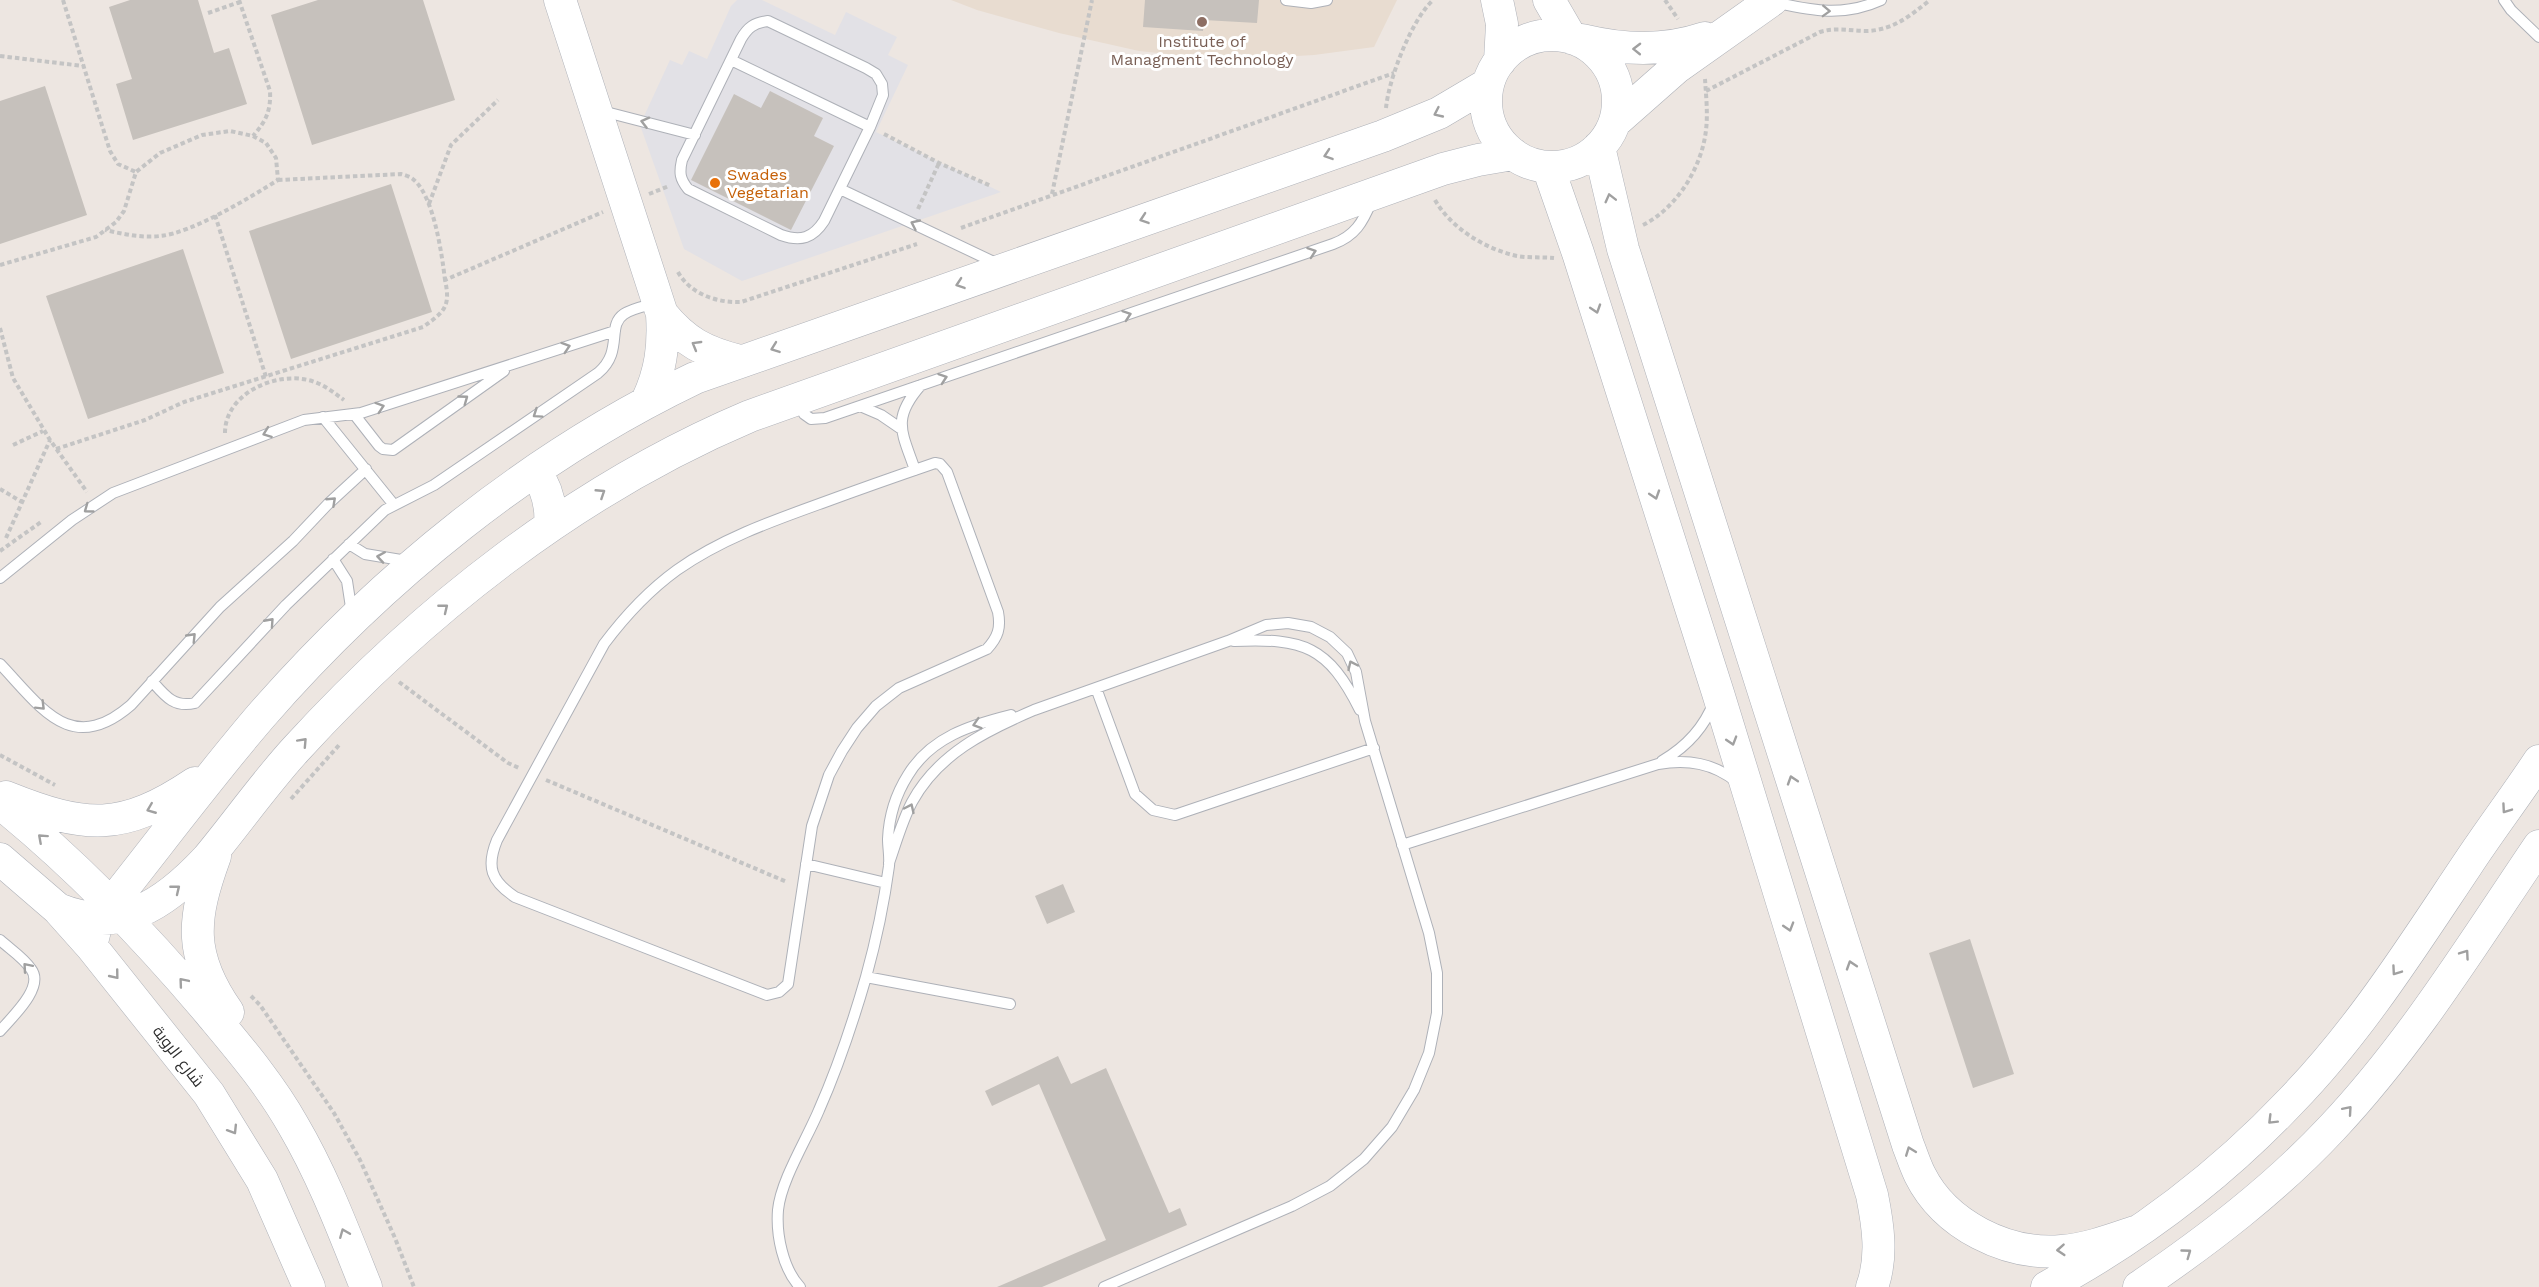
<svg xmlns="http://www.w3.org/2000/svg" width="2539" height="1287" viewBox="0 0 2539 1287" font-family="'Work Sans',Cairo,sans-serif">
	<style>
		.industrial { fill: #e2e1e6 }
		.education { fill: #e8dcd0 }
		.building { fill: #c6c1bc }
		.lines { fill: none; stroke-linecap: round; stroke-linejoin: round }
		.lane-casing { stroke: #aeb1b8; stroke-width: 12 }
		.secondary-casing { stroke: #aeb1b8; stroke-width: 33 }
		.path { stroke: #c4c4c4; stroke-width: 4; stroke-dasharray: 4.5 3; stroke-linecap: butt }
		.lane { stroke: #fff; stroke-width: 10 }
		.secondary { stroke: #fff; stroke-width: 32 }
		.oneway { stroke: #a0a0a0 }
		.education-dot { fill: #8d6e63; stroke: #fff; stroke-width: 2 }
		.food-dot { fill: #e8710a; stroke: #fff; stroke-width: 2 }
		.labels { text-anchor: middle; stroke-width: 6; stroke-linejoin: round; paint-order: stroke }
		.education-label { font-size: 16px; fill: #785e54; stroke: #fff }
		.food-label { font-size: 16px; fill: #c56008; stroke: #fff; text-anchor: start }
		.street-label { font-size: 16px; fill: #2d2d2d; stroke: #fff }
	</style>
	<rect width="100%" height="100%" fill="#ede6e1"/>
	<path class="industrial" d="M 737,0 L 762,0 L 835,35 L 846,12 L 897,37 L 888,55 L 908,65 L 876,132 L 1001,192 L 742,281 L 684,249 L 640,125 L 670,60 L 682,65 L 689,51 L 707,59 L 731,6 Z"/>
	<path class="education" d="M 951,0 L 1397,0 L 1374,47 L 1314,55 L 1224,60 L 1139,51 L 1059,33 L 977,10 Z"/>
	<path class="building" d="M 130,0 L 198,0 L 214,53 L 229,48 L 247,104 L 133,140 L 116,84 L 132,79 L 109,7 Z
		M 318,0 L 423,0 L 455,100 L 312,145 L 271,15 Z
		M 1145,0 L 1259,0 L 1257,23 L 1204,20 L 1203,31 L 1143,27 Z
		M 45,86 L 87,215 L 0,244 L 0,101 Z
		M 770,91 L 823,118 L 814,136 L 834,146 L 791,230 L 691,180 L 734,94 L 761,108 Z
		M 391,184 L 432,312 L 291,359 L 249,231 Z
		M 183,249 L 224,373 L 88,419 L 46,296 Z
		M 1063,884 L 1075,912 L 1047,924 L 1035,896 Z
		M 1970,939 L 2014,1074 L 1973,1088 L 1929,953 Z
		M 1058,1056 L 1071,1084 L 1106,1068 L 1169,1213 L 1180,1208 L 1187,1225 L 1042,1287 L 997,1287 L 1106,1240 L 1039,1084 L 992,1106 L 985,1091 Z"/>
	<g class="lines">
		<defs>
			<path id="lane" d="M 1286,0 L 1311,3 L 1327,0
				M 2504,0 L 2511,10 L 2539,37
				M 1774,2 C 1812,11 1844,17 1881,0
				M 768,21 L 866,68 L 876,74 L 882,84 L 883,95 L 870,127 L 824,221 C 813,238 801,242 781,235 L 688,189 C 680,179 679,173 682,160 L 741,39 C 748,27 754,23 768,21 Z
				M 731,60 L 870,127
				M 602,111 L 695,135
				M 840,189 L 998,264
				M 799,402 L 804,414 L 811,419 L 825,418 L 1333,244 C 1355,236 1363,222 1371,202
				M 860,406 L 881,415 L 900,428
				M 354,414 L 379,446 L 383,449 L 393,450 L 504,371
				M 323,417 L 394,505
				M 935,463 L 940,464 L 947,472 L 998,612 C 1001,628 998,637 987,649 L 899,688 L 876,706 L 857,728 L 842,751 L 829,775 L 812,826 L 788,984 L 779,992 L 767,995 L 515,897 C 491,881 486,867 497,840 L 604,644 C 625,616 648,591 677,570 C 721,539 772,521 822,503 C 860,489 897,476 935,463 Z
				M 915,470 C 902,432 891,419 921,385
				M 349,544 L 365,554 L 407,561
				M 333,559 L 347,581 L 352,614
				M 0,578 L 72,520 L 113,493 L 304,420 L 361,413 L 615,331
				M 1234,641 C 1304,638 1328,646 1360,710
				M 0,664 C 41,707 71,757 131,705 L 220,607 L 293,541 L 328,504 L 366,469
				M 152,681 C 165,696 174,708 195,703 L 286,605 L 385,510 L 434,485 L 598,373 C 624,351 606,326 624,314 C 633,308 646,306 656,303
				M 1096,688 L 1135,794 L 1153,810 L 1175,815 L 1374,748
				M 1662,761 C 1686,747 1704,728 1714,702
				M 1402,845 L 1658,764 C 1688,759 1713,763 1737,782
				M 889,863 C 896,843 902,821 912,802 C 938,754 985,731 1034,710 L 1228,641 L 1266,625 L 1288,623 L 1311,627 L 1330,637 L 1347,653 L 1356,672 L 1365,721 L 1429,933 L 1437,973 L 1437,1013 L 1429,1053 L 1414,1090 L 1392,1127 L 1364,1159 L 1330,1186 L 1292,1206 L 1104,1287
				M 806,864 L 886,883
				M 0,940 C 10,949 24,958 31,969 C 45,987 12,1017 0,1031
				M 866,977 L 1010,1004
				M 800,1287 C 783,1269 776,1235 778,1210 C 781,1180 807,1139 819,1110 C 838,1067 853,1022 866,977 C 876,941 884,903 889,866 C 890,857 888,848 888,839 C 889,816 896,794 908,775 C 931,737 971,725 1011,715"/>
			<path id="secondary" d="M 560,0 L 662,314 C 664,346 661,371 647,401
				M 1497,0 L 1502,24 L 1500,61
				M 1549,0 L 1571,38
				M1486 101a66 66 0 1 1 132 0a66 66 0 1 1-132 0Z
				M 1582,40 C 1624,50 1663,52 1705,38
				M 1617,120 L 1676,68 L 1772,0
				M 1599,147 L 1623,249 L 1908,1145 C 1912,1155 1915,1165 1920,1175 C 1945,1225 2007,1256 2062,1251 C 2088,1249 2114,1239 2138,1231
				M 1548,167 L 1578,253 L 1718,693 L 1872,1195 C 1878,1225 1883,1257 1872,1287
				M 662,314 C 685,342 704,352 740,361
				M 535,471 C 547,488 552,505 550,526
				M 6,797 C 86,829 122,832 195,783
				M 0,803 C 77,865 145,936 209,1012 C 239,1048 270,1084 293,1125 C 323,1176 344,1232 366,1287
				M 215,856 C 192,919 188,955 228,1012
				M 0,859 L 58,909 L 91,946 L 209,1094 L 262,1180 L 309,1287
				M 58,909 C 121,935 165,904 207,859 C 237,823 264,784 296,749 C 422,611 577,489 750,416 L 1443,169 L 1478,160 L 1513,154
				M 91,946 L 96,926 L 107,909 C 158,845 207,779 260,717 C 381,578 530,457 695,378 L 1383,136 L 1439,113 L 1488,84
				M 2047,1287 C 2136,1239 2221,1175 2291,1101 C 2360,1030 2412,947 2467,865 C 2490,830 2516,796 2539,761
				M 2139,1287 C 2208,1240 2275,1189 2332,1128 C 2412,1043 2474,942 2539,846"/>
		</defs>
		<use href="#lane" class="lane-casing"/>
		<use href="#secondary" class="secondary-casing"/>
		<path class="path" d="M 63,0 L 110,151 L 118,164 L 136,172
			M 239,0 L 270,91 C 271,111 266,121 253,136
			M 1665,0 L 1678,19
			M 208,13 L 240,2
			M 0,56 L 83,66
			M 1706,91 L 1820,32 C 1836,27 1850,31 1867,31 C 1893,30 1910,16 1930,0
			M 1386,108 C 1389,78 1411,21 1433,0
			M 884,134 L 939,163 L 991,186
			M 278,180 L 401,174 C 405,175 411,177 414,180 C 434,197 442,255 445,280
			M 649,194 L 669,186
			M 1052,194 L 1092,0
			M 1435,200 C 1451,228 1485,249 1517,256 C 1529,258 1542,257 1554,258
			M 429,204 L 451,145 L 498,100
			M 918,209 L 939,163
			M 215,215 L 266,377
			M 1643,225 C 1677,208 1702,167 1706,130 C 1708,114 1706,95 1705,79
			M 961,228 L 1394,73
			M 0,265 L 96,237 L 116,222 L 124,211 L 136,172 L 160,153 L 202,135 L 230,131 L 253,136 L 266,143 L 276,158 L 278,180 C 249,198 192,233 160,236 C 141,238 123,234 105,230
			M 678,272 C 690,294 717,303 741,302 L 917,244
			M 0,328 L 13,378 L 50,440 L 87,492
			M 225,433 C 225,394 274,372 308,380 C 322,383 333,392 344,400
			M 13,445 L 43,431
			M 56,449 L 145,420 L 184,402 L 423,327 C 444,312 451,307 445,280 L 603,212
			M 0,489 L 22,502
			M 6,538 L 50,440
			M 0,551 L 41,522
			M 399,682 L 508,763 L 519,768
			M 0,755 L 55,785
			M 546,780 L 787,882
			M 291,799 L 340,744
			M 251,996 L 260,1005 L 334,1113 L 360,1160 L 395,1238 L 414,1287"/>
		<use href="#lane" class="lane"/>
		<use href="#secondary" class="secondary"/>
	</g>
	<defs><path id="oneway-chevron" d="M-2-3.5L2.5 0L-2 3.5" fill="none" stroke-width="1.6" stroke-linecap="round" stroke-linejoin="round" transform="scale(1.5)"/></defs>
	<g class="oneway">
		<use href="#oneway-chevron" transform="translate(1826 11) rotate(2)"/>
		<use href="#oneway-chevron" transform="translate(1637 49) rotate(-179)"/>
		<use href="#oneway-chevron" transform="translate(1438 113) rotate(155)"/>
		<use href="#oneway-chevron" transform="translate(645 122) rotate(-166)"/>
		<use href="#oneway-chevron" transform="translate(1328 155) rotate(161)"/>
		<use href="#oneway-chevron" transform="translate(1610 198) rotate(-104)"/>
		<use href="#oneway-chevron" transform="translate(1144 219) rotate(161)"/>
		<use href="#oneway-chevron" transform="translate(915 224) rotate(-155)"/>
		<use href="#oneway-chevron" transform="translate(1312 252) rotate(-19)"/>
		<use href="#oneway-chevron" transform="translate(960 284) rotate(161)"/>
		<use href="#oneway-chevron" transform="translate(1596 309) rotate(72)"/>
		<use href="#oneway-chevron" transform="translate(1127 315) rotate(-19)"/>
		<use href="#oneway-chevron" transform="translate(696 345) rotate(-150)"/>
		<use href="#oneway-chevron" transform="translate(566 347) rotate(-18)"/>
		<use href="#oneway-chevron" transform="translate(775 348) rotate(160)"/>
		<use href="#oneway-chevron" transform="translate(943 378) rotate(-19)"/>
		<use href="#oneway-chevron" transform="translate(464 399) rotate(-36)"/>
		<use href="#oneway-chevron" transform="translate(380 407) rotate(-18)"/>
		<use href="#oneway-chevron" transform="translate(537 414) rotate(146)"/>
		<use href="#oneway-chevron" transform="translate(267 433) rotate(160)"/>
		<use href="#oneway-chevron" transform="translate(601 493) rotate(-33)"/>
		<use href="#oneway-chevron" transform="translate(1655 495) rotate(72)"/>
		<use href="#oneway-chevron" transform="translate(332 501) rotate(-43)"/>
		<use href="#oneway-chevron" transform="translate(88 509) rotate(144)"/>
		<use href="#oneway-chevron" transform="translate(381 557) rotate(-171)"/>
		<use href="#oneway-chevron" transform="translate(444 608) rotate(-39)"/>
		<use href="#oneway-chevron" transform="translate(270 622) rotate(-48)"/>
		<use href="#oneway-chevron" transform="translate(192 637) rotate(-46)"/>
		<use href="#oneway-chevron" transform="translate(1352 665) rotate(-115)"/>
		<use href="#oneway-chevron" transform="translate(41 706) rotate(45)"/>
		<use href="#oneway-chevron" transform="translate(977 724) rotate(163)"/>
		<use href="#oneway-chevron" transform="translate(1732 741) rotate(73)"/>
		<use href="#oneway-chevron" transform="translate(303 742) rotate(-47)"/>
		<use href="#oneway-chevron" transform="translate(1792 780) rotate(-108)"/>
		<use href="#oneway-chevron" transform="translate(910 808) rotate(-65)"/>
		<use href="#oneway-chevron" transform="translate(151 809) rotate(158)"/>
		<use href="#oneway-chevron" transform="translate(2506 809) rotate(125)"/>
		<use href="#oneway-chevron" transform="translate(42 838) rotate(-138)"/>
		<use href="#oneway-chevron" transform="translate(176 889) rotate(-39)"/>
		<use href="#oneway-chevron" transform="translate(1789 927) rotate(73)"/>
		<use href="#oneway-chevron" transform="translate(2465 954) rotate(-55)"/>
		<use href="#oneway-chevron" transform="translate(1851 965) rotate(-108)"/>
		<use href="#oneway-chevron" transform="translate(27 967) rotate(-131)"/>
		<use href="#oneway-chevron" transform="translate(2396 971) rotate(125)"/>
		<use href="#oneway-chevron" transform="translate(115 975) rotate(51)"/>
		<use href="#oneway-chevron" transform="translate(183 982) rotate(-130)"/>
		<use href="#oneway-chevron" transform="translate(2348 1110) rotate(-49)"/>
		<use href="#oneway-chevron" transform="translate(2272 1120) rotate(135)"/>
		<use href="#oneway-chevron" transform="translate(233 1130) rotate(58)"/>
		<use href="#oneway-chevron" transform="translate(1910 1151) rotate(-111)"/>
		<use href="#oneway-chevron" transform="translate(344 1233) rotate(-112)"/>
		<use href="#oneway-chevron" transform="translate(2061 1250) rotate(176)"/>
		<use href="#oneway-chevron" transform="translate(2187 1253) rotate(-36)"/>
	</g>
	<circle class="education-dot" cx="1202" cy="22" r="6"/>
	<circle class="food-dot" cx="715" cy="183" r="6"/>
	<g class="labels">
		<g class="education-label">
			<text x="1202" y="47">Institute of<tspan x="1202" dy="18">Managment Technology</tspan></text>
		</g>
		<g class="food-label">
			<text x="727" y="180">Swades<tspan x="727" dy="18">Vegetarian</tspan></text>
		</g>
		<g class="street-label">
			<text transform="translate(179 1056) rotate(52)" y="6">شارع الروية</text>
		</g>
	</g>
</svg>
